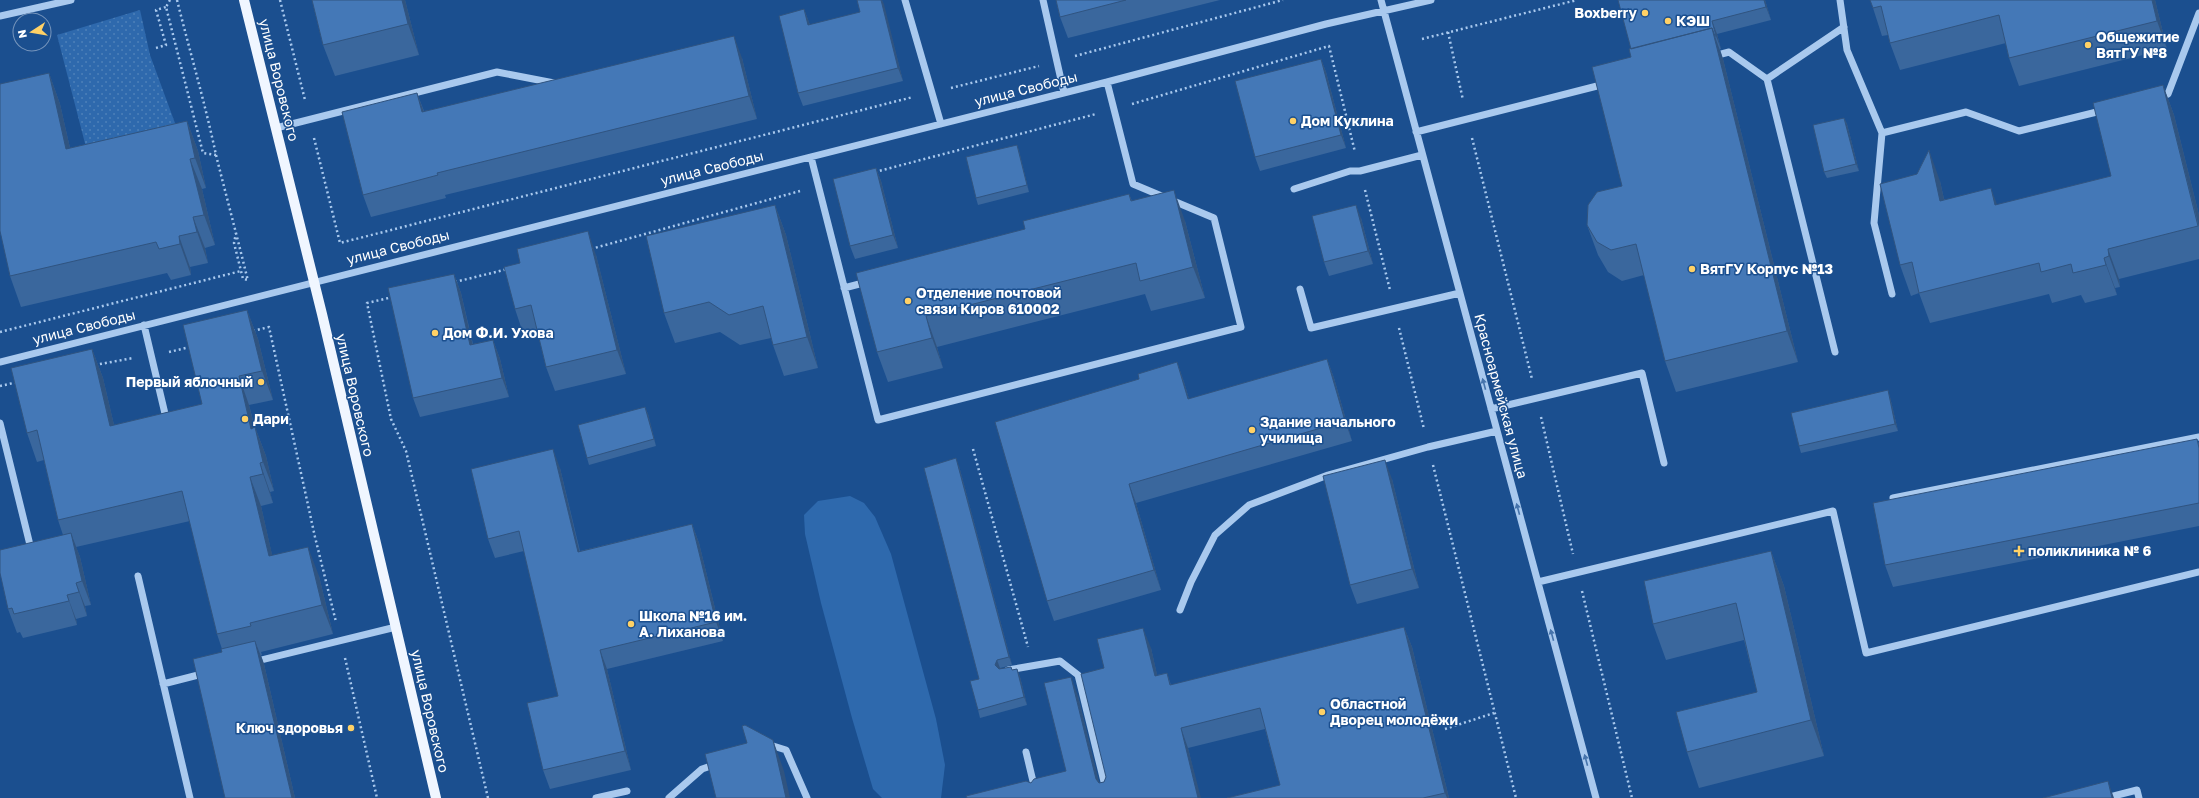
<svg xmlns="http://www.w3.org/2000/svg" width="2199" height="798" viewBox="0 0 2199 798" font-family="'Golos Text',sans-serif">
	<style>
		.grass { fill: #2e69ad }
		.park { fill: url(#park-dots) }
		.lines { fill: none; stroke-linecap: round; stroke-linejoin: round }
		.path { stroke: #a9c9ee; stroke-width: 2.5; stroke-dasharray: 2 3; stroke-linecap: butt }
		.minor { stroke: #a9c9ee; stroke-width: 7 }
		.major { stroke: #f0f6ff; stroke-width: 10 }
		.wall { fill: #3a679d }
		.shaded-wall { fill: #305480 }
		.building { fill: #4478b7; stroke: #305480 }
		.oneway { fill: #4674ac }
		.poi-dot { fill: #ffd166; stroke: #1b4f8f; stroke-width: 1.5 }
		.labels { text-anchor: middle; stroke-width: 3; stroke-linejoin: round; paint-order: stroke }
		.poi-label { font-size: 14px; font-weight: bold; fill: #fff; stroke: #1b4f8f; text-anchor: start }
		.street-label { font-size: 14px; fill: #fff; stroke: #1b4f8f }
	</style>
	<defs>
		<pattern id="park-dots" width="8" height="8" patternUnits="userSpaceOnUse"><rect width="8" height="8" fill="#2e69ad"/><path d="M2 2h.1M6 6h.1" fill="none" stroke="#4d80b9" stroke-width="1.8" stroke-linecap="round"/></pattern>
	</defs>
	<rect width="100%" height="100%" fill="#1b4f8f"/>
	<path class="grass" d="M 850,496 L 864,503 L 875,517 L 891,554 L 936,719 L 945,765 L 941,798 L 882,798 L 873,789 L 852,718 L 821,603 L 805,534 L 804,515 L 818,501 Z"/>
	<path class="park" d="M 140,10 L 150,55 L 179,134 L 88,155 L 57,35 Z"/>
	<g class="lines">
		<path class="path" d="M 170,0 L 166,7 L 203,153 L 216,155
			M 177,0 C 190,52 205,103 216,155 C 226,195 237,236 247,277 L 248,280 L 243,279 L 234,243 L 236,233
			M 280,0 L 305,100
			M 1448,32 L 1463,100
			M 1422,39 L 1577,0
			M 156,48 L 166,45 L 156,10 L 166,7
			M 1075,56 L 1283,0
			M 951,88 L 1039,66
			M 1132,104 L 1329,46 L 1355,152
			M 314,138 L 340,243 L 913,97
			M 1472,138 L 1532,379
			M 875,172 L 1096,114
			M 1365,190 L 1390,290
			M 591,249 L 800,191
			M 455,282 L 508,269
			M 393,297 L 367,303 L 391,419 L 406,451 L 488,798
			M 1399,328 L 1424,429
			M 253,331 L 269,327 L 315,537 L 336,622
			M 0,332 L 241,271
			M 169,352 L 190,347
			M 95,365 L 133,358
			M 0,386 L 18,382
			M 1541,417 L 1573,554
			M 973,449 L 1028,647
			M 1433,465 L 1516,798
			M 1582,591 L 1632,798
			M 345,658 L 377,798
			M 1445,729 L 1494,713"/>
		<path class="minor" d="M 905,0 L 941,124
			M 1043,0 L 1064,93
			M 1381,0 L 1596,798
			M 1840,0 L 1847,50 L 1882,133 L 1966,112 L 2019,131 L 2105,110
			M 0,16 L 71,0
			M 1714,56 L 1729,52 L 1767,79 L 1835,352
			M 1767,79 L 1844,27
			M 2157,97 L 2168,94 L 2199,13
			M 276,128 L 497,72 L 554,83
			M 1416,132 L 1605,84
			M 1882,133 L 1874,223 L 1892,294
			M 811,157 L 878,420 L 1241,327 L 1214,218 L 1133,184 L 1107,82
			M 1294,189 L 1350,171 L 1360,171 L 1422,155
			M 844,288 L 867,282
			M 1300,289 L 1311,328 L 1460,293
			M 144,325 L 166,418
			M 0,362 L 1107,82 L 1326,24 L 1431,0
			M 1491,409 L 1642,373 L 1664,463
			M 0,423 L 31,549
			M 1893,498 L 2199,437
			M 138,576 L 190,798
			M 1538,582 L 1833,511 L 1866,653 L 2199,572
			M 1180,610 L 1191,582 L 1215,535 L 1249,505 L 1328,475 L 1428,447 L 1497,431
			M 253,662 L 396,627
			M 1008,670 L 1060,661 L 1078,675 L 1108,798
			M 163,684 L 206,673
			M 766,747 L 770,745 L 786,750 L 807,798
			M 1026,752 L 1037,798
			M 596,798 L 627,791
			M 669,798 L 702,769 L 717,764
			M 2106,798 L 2137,790 L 2139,798"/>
		<path class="major" d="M 244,0 L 322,314 L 436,798"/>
	</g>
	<path class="wall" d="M 312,0 L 405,0 L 419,55 L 335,76 L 323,45 Z
		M 857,0 L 882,0 L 903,81 L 803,106 L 798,93 L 804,9 L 810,25 L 860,12 Z
		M 1056,0 L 1220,0 L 1068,38 L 1060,17 Z
		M 1765,0 L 1771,20 L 1717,34 L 1721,49 L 1720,49 L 1723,59 L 1798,362 L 1676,392 L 1665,361 L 1644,275 L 1622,281 L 1608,272 L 1598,255 L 1587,225 L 1622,186 L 1631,57 L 1629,49 Z
		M 1870,0 L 2155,0 L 2167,49 L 2019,86 L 2009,58 L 2006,43 L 1900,70 L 1890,43 L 1888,35 L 1882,36 L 1873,8 Z
		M 742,58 L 757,119 L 445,195 L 446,198 L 371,217 L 363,195 L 417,93 L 424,111 Z
		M 1321,59 L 1326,72 L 1346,148 L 1260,171 L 1255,157 Z
		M 49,73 L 60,104 L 70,148 L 187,121 L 198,151 L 206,188 L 202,189 L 215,245 L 205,248 L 208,263 L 190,267 L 191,275 L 171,280 L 167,273 L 21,307 L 10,276 Z
		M 2163,85 L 2174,115 L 2199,215 L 2199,259 L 2119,279 L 2120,287 L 2115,288 L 2117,295 L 2085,303 L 2081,295 L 2052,303 L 2049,294 L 1930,323 L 1919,293 L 1911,296 L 1900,265 L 1940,181 L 1944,199 L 1997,205 L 2111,176 Z
		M 1844,118 L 1847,124 L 1859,171 L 1827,178 L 1824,172 Z
		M 1017,145 L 1019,151 L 1029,192 L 978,205 L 976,198 Z
		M 876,168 L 881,181 L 898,248 L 855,259 L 850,246 Z
		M 1129,194 L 1132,201 L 1185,221 L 1205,298 L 1151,311 L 1145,294 L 937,347 L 943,368 L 888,382 L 877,352 L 1025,229 Z
		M 775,205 L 786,235 L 818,368 L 784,376 L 773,345 L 771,338 L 740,345 L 720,332 L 675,343 L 664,313 Z
		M 1361,218 L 1373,264 L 1329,276 L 1324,262 Z
		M 596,255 L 626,374 L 555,391 L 546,367 L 537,330 L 523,333 L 515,309 Z
		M 454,274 L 461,293 L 473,344 L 493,340 L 500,359 L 509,397 L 420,417 L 413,398 Z
		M 247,310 L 258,339 L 273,400 L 249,405 L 255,428 L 255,427 L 266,456 L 274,491 L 270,492 L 273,503 L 261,506 L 272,555 L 319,576 L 333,634 L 261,652 L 262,655 L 261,655 L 264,664 L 295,798 L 225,798 L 222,649 L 217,634 L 190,521 L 76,547 L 80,557 L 91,605 L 85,606 L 87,616 L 76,619 L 77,625 L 23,638 L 20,632 L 17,633 L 8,609 L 63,535 L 58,520 L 44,460 L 37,462 L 27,433 L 92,349 L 103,378 L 114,425 L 202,404 Z
		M 1327,359 L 1334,378 L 1352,441 L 1136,503 L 1161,590 L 1054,621 L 1047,601 L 1139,379 L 1177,362 L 1184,382 L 1189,399 Z
		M 1890,397 L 1898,431 L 1801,453 L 1799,446 Z
		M 645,407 L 648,414 L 656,446 L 589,465 L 587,458 Z
		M 2197,439 L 2199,444 L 2199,526 L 1893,587 L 1885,565 Z
		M 959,466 L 1012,665 L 1000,668 L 1000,669 L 1012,670 L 1017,669 L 1020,677 L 1027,705 L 980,718 L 978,710 L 979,679 Z
		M 560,468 L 580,551 L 692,524 L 699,543 L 723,641 L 607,669 L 631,770 L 550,789 L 543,770 L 558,696 L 524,551 L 495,558 L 488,539 Z
		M 1392,479 L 1419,588 L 1357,604 L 1350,585 Z
		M 1771,551 L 1784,586 L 1824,756 L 1699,788 L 1687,752 L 1757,692 L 1744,640 L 1666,660 L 1653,624 Z
		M 1404,627 L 1412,647 L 1449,798 L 1227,798 L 1280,785 L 1265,729 L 1188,748 L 1200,798 L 1031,783 L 1066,771 L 1078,696 L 1099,783 L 1104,782 L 1106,777 L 1104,668 L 1151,648 L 1157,675 L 1167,673 L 1171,685 Z"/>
	<path class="shaded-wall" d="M 402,0 L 405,0 L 419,55 L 408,24 Z
		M 881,0 L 882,0 L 884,4 L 903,81 L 898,68 Z
		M 1764,0 L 1765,0 L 1771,20 L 1766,7 Z
		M 2152,0 L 2155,0 L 2167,49 L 2157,21 Z
		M 804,9 L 809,22 L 813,38 L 808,25 Z
		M 1712,21 L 1717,34 L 1721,49 L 1716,36 Z
		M 1712,28 L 1723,59 L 1798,362 L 1787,331 Z
		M 734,36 L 742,58 L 757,119 L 749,96 Z
		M 1321,59 L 1326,72 L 1346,148 L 1341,135 Z
		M 49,73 L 60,104 L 77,179 L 66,149 Z
		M 2163,85 L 2174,115 L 2199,215 L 2199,227 Z
		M 417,93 L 425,115 L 422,112 Z
		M 1844,118 L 1847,124 L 1859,171 L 1856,164 Z
		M 187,121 L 198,151 L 206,188 L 195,158 Z
		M 1017,145 L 1019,151 L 1029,192 L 1027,185 Z
		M 1929,150 L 1940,181 L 1951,231 L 1940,201 Z
		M 190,159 L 202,189 L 215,245 L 204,215 Z
		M 876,168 L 881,181 L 898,248 L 893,235 Z
		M 1991,188 L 2002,218 L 1995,205 Z
		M 1174,190 L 1185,221 L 1205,298 L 1193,267 Z
		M 775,205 L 786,235 L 818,368 L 807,337 Z
		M 1356,205 L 1361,218 L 1373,264 L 1368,251 Z
		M 193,217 L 205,248 L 208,263 L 197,232 Z
		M 588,231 L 596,255 L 626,374 L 617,350 Z
		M 179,236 L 190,267 L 191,275 L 180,244 Z
		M 2108,249 L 2119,279 L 2120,287 L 2109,256 Z
		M 2104,258 L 2115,288 L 2117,295 L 2106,265 Z
		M 454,274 L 461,293 L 477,364 L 470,345 Z
		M 247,310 L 258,339 L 273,400 L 262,371 Z
		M 926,316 L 937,347 L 943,368 L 932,338 Z
		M 493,340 L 500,359 L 509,397 L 502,378 Z
		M 92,349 L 103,378 L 121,455 L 110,426 Z
		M 1327,359 L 1334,378 L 1352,441 L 1345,421 Z
		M 1177,362 L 1184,382 L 1195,419 L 1188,399 Z
		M 239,376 L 249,405 L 262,458 L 251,429 Z
		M 1888,390 L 1890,397 L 1898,431 L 1895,424 Z
		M 645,407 L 648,414 L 656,446 L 654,439 Z
		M 255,427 L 266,456 L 274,491 L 263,462 Z
		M 553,449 L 560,468 L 584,571 L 578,552 Z
		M 956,458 L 959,466 L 1012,665 L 1009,657 Z
		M 1385,460 L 1392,479 L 1419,588 L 1412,569 Z
		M 260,463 L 270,492 L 273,503 L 263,474 Z
		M 250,477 L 261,506 L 279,585 L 269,556 Z
		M 1129,484 L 1136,503 L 1161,590 L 1154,570 Z
		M 692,524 L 699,543 L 723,641 L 716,622 Z
		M 71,533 L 80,557 L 91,605 L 82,581 Z
		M 308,547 L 319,576 L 333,634 L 322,605 Z
		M 1771,551 L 1784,586 L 1824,756 L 1811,720 Z
		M 76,583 L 85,606 L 87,616 Z
		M 67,595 L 76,619 L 77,625 Z
		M 1404,627 L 1412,647 L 1449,798 L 1447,798 L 1445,793 Z
		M 1143,628 L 1151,648 L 1162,696 L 1155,676 Z
		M 255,641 L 264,664 L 295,798 L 292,798 Z
		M 600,650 L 607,669 L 631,770 L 625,751 Z
		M 997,660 L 1000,668 L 998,673 L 995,665 Z
		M 1017,669 L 1020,677 L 1027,705 L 1024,697 Z
		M 1071,677 L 1078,696 L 1103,798 L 1096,779 Z
		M 1181,728 L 1188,748 L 1201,798 L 1198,798 Z
		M 773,740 L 784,771 L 790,798 L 786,798 Z
		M 2108,781 L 2114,798 L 2112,798 Z"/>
	<path class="building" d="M 312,0 L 402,0 L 408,24 L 323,45 Z
		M 857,0 L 881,0 L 898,68 L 798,93 L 779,16 L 804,9 L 808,25 L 860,12 Z
		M 1056,0 L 1126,0 L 1060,17 Z
		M 1618,0 L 1764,0 L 1766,7 L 1712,21 L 1716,36 L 1715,36 L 1712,28 L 1631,49 Z
		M 1870,0 L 2152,0 L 2157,21 L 2009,58 L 1999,15 L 1890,43 L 1881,6 L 1873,8 Z
		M 1712,28 L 1787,331 L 1665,361 L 1636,244 L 1611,250 L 1597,242 L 1587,225 L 1588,205 L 1597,192 L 1622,186 L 1592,67 L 1631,57 L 1629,49 Z
		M 734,36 L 749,96 L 437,173 L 438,175 L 363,195 L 342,112 L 417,93 L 422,112 Z
		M 1321,59 L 1341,135 L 1255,157 L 1235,81 Z
		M 49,73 L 66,149 L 187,121 L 195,158 L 190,159 L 204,215 L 193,217 L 197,232 L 179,236 L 180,244 L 159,249 L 156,242 L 10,276 L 0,231 L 0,84 Z
		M 2163,85 L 2198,226 L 2108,249 L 2109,256 L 2104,258 L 2106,265 L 2073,273 L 2071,264 L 2041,272 L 2039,263 L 1919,293 L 1912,262 L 1900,265 L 1880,184 L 1917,174 L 1929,150 L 1940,201 L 1991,188 L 1995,205 L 2111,176 L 2093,103 Z
		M 1844,118 L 1856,164 L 1824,172 L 1813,125 Z
		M 1017,145 L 1027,185 L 976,198 L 966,157 Z
		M 876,168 L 893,235 L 850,246 L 833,179 Z
		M 1174,190 L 1193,267 L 1140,281 L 1136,263 L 926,316 L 932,338 L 877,352 L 856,273 L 1025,229 L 1023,221 L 1129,194 L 1131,201 Z
		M 775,205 L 807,337 L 773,345 L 763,306 L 729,315 L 709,302 L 664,313 L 646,236 Z
		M 1356,205 L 1368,251 L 1324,262 L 1312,216 Z
		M 588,231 L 617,350 L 546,367 L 531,305 L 515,309 L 504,267 L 520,263 L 517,249 Z
		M 454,274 L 470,345 L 493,340 L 502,378 L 413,398 L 388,288 Z
		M 247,310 L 262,371 L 239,376 L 251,429 L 255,427 L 263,462 L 260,463 L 263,474 L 250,477 L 269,556 L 308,547 L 322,605 L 250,623 L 251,626 L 217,634 L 182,491 L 58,520 L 37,430 L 27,433 L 11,368 L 92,349 L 110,426 L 202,404 L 183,325 Z
		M 1327,359 L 1345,421 L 1129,484 L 1154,570 L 1047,601 L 995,422 L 1139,379 L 1138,374 L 1177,362 L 1188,399 Z
		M 1888,390 L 1895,424 L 1799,446 L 1791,413 Z
		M 645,407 L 654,439 L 587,458 L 578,425 Z
		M 2197,439 L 2199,448 L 2199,503 L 1885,565 L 1873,503 Z
		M 553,449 L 578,552 L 692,524 L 716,622 L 600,650 L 625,751 L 543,770 L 527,703 L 558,696 L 519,531 L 488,539 L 471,469 Z
		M 956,458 L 1009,657 L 997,660 L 995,665 L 999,669 L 1011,667 L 1012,670 L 1017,669 L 1024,697 L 978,710 L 970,681 L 979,679 L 924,468 Z
		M 1385,460 L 1412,569 L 1350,585 L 1323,476 Z
		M 71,533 L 82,581 L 76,583 L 79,592 L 67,595 L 69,601 L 14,614 L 12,608 L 8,609 L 0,573 L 0,550 Z
		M 1771,551 L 1811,720 L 1687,752 L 1676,712 L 1757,692 L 1736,603 L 1653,624 L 1644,581 Z
		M 1404,627 L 1445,793 L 1423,798 L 1227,798 L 1280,785 L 1260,708 L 1181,728 L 1198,798 L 967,798 L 966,796 L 1026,781 L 1031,783 L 1034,779 L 1066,771 L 1044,683 L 1071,677 L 1096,779 L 1099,783 L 1104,782 L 1106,777 L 1081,674 L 1104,668 L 1097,639 L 1143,628 L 1155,676 L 1167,673 L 1170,685 Z
		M 255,641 L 292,798 L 225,798 L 193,659 L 222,652 L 221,649 Z
		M 745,725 L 773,740 L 786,798 L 716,798 L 705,754 L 747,743 L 742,726 Z
		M 2108,781 L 2112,798 L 2043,798 Z"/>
	<defs><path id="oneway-solid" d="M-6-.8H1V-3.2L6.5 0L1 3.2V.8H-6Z"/></defs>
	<g class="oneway">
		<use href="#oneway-solid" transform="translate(1484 384) rotate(-105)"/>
		<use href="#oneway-solid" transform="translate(1518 509) rotate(-105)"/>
		<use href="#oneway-solid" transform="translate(1552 635) rotate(-105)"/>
		<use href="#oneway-solid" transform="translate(1586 760) rotate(-105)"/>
	</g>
	<g class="poi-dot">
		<circle cx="1645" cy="13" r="4"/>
		<circle cx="1668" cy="21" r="4"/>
		<circle cx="2088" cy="45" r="4"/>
		<circle cx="1293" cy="121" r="4"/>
		<circle cx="1692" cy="269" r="4"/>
		<circle cx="908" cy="301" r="4"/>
		<circle cx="435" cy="333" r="4"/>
		<circle cx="261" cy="382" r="4"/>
		<circle cx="245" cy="419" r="4"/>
		<circle cx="1252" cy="430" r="4"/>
		<path d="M2017 545h4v4h4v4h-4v4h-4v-4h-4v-4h4z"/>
		<circle cx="631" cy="624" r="4"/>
		<circle cx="1322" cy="712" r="4"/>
		<circle cx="351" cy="728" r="4"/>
	</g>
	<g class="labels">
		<g class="poi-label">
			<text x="1637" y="18" text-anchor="end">Boxberry</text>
			<text x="1676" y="26">КЭШ</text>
			<text x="2096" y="42">Общежитие<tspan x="2096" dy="16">ВятГУ №8</tspan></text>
			<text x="1301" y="126">Дом Куклина</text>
			<text x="1700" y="274">ВятГУ Корпус №13</text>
			<text x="916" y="298">Отделение почтовой<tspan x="916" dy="16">связи Киров 610002</tspan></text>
			<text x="443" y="338">Дом Ф.И. Ухова</text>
			<text x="253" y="387" text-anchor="end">Первый яблочный</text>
			<text x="253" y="424">Дари</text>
			<text x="1260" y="427">Здание начального<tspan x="1260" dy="16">училища</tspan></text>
			<text x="2028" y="556">поликлиника № 6</text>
			<text x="639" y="621">Школа №16 им.<tspan x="639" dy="16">А. Лиханова</tspan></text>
			<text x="1330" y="709">Областной<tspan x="1330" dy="16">Дворец молодёжи</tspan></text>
			<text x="343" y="733" text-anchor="end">Ключ здоровья</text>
		</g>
		<g class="street-label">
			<text transform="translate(279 80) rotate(76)" y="5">улица Воровского</text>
			<text transform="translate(1026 89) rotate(-14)" y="5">улица Свободы</text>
			<text transform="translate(712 168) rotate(-14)" y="5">улица Свободы</text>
			<text transform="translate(398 247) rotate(-14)" y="5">улица Свободы</text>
			<text transform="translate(84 327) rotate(-14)" y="5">улица Свободы</text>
			<text transform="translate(355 395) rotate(77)" y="5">улица Воровского</text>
			<text transform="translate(1501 396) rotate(75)" y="5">Красноармейская улица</text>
			<text transform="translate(430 711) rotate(77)" y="5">улица Воровского</text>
		</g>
	</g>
	<g transform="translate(32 32) rotate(258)"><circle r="19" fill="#1b4f8f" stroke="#7695bc"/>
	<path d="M0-3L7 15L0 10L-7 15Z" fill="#ffd166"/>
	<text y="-6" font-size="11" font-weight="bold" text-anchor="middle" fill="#ffffff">N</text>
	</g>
</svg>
